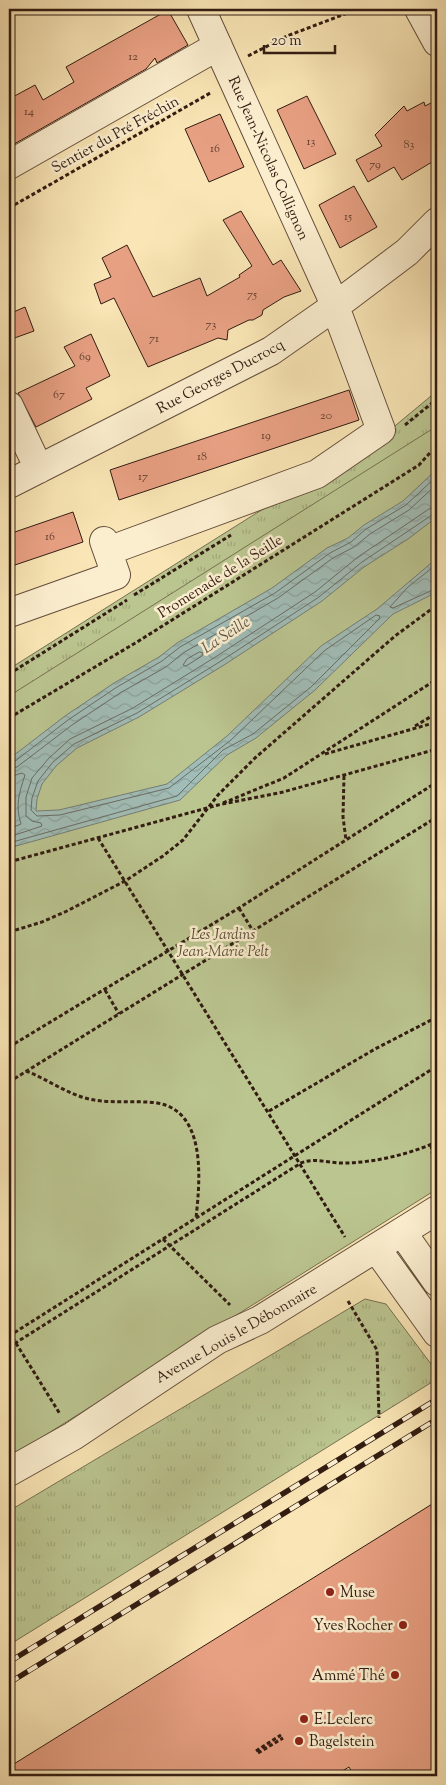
<svg xmlns="http://www.w3.org/2000/svg" width="446" height="1785" viewBox="0 0 446 1785" font-family="'Sorts Mill Goudy',serif">
	<style>
		.grass { fill: url(#grass-tufts); stroke: #767051 }
		.park { fill: #bbc590; stroke: #767051 }
		.water { fill: url(#water-waves); stroke: #757d75 }
		.lines { fill: none; stroke-linecap: round; stroke-linejoin: round }
		.shore { stroke: #6a6c64; stroke-width: 1 }
		.building { fill: #e8a083; stroke: #321c12 }
		.minor-casing { stroke: #644e3b; stroke-width: 30 }
		.path { stroke: #321c12; stroke-width: 3; stroke-dasharray: 4 2.5; stroke-linecap: butt }
		.minor { stroke: #fbeecf; stroke-width: 28 }
		.rail-casing { stroke: #321c12; stroke-width: 5.5 }
		.rail { stroke: #fbeecf; stroke-width: 4; stroke-dasharray: 11; stroke-linecap: butt }
		.poi-dot { fill: #8f2418; stroke: #fbeecf; stroke-width: 2 }
		.labels { text-anchor: middle; stroke-width: 5; stroke-linejoin: round; paint-order: stroke }
		.number-label { font-size: 12px; fill: #603d2e }
		.street-label { font-size: 15px; fill: #321c12; stroke: #fbeecf }
		.park-label { font-size: 15px; font-style: italic; fill: #5b4f38; stroke: #fbeecf }
		.poi-label { font-size: 15px; fill: #321c12; stroke: #fbeecf; text-anchor: start }
		.water-label { font-size: 16px; font-style: italic; fill: #59544c; stroke: #fbeecf }
	</style>
	<defs>
		<pattern id="grass-tufts" width="24" height="20" patternUnits="userSpaceOnUse" patternTransform="scale(1.25)"><rect width="24" height="20" fill="#bbc590"/><path d="M3 7l-1-3M5 7V3M7 7l1-3M15 17l-1-3M17 17v-4M19 17l1-3" fill="none" stroke="#a1a97b"/></pattern>
		<pattern id="water-waves" width="16" height="10" patternUnits="userSpaceOnUse" patternTransform="scale(1.25)"><rect width="16" height="10" fill="#a1bdb7"/><path d="M0 5q4-4 8 0t8 0" fill="none" stroke="#8ba29c"/></pattern>
	</defs>
	<rect width="100%" height="100%" fill="#f9e5b5"/>
	<filter id="stains"><feTurbulence type="fractalNoise" baseFrequency=".004" numOctaves="4"/><feColorMatrix values="0 0 0 0 .2 0 0 0 0 .09 0 0 0 0 .02 0 0 0 .5 -.17"/></filter>
	<radialGradient id="worn" r=".72"><stop offset=".6" stop-color="#630" stop-opacity="0"/><stop offset="1" stop-color="#630" stop-opacity=".3"/></radialGradient>
	<path class="grass" d="M 437,391 L 437,491 L 9,772 L 9,669 L 255,514 L 372,445 Z
		M 365,1299 L 386,1304 L 437,1372 L 437,1379 L 9,1645 L 9,1511 Z"/>
	<path class="park" d="M 437,426 L 437,1189 L 9,1458 L 9,696 Z"/>
	<path class="water" d="M 437,469 L 437,517 L 408,539 L 364,567 L 322,601 L 224,665 L 139,717 L 77,748 L 56,766 L 42,784 L 37,799 L 36,811 L 59,810 L 167,784 L 227,736 L 321,646 L 377,609 L 437,558 L 437,592 L 393,614 L 315,690 L 256,738 L 227,755 L 180,800 L 9,848 L 9,759 L 65,716 L 114,683 L 159,657 L 177,643 L 272,588 L 327,548 L 348,538 L 364,525 L 403,501 Z"/>
	<g class="lines">
		<path class="shore" d="M 437,564 L 408,587 L 390,607 L 393,608 L 437,588
			M 200,652 L 203,653 L 202,656 L 186,666 L 183,665 L 187,659 Z
			M 9,763 L 14,762 L 68,720 L 117,687 L 162,661 L 180,647 L 275,593 L 330,553 L 351,542 L 366,529 L 406,505 L 437,476
			M 9,769 L 17,767 L 72,725 L 120,693 L 166,667 L 183,653 L 278,598 L 333,558 L 354,547 L 370,534 L 409,510 L 437,484
			M 9,777 L 22,773 L 25,775 C 19,793 15,806 21,824 L 9,829
			M 9,837 L 42,826 L 41,823 L 32,821 L 26,816 L 26,797 L 32,778 L 49,758 L 70,739 L 133,708 L 217,656 L 315,592 L 358,557 L 429,509 L 437,507
			M 9,843 L 177,796 L 223,750 L 253,734 L 311,687 L 379,619 L 380,616 L 376,615 L 324,651 L 231,740 L 169,788 L 60,815 L 37,816 L 31,810 L 32,798 L 38,781 L 53,762 L 74,744 L 137,713 L 221,661 L 319,597 L 362,562 L 432,515 L 437,514"/>
	</g>
	<path class="building" d="M 168,10 L 188,45 L 157,63 L 155,58 L 146,69 L 9,147 L 9,99 L 35,85 L 43,100 L 74,82 L 66,67 Z
		M 307,96 L 336,154 L 304,169 L 277,110 Z
		M 437,100 L 437,159 L 402,180 L 394,167 L 368,182 L 356,160 L 382,146 L 375,135 L 404,106 L 407,111 L 424,102 L 425,106 Z
		M 220,114 L 244,167 L 209,182 L 185,129 Z
		M 354,186 L 377,227 L 340,248 L 319,205 Z
		M 241,211 L 273,265 L 281,260 L 301,291 L 284,297 L 263,310 L 262,315 L 253,320 L 249,320 L 228,330 L 227,340 L 218,338 L 148,367 L 114,298 L 101,304 L 94,284 L 111,277 L 102,258 L 127,245 L 153,297 L 200,278 L 207,296 L 240,277 L 239,275 L 252,266 L 223,220 Z
		M 25,307 L 34,331 L 9,340 L 9,314 Z
		M 91,334 L 110,376 L 86,388 L 92,399 L 36,427 L 18,393 L 75,366 L 64,347 Z
		M 349,390 L 359,420 L 119,500 L 110,470 Z
		M 73,512 L 83,542 L 9,567 L 9,534 Z
		M 437,1501 L 437,1776 L 354,1776 L 349,1767 L 334,1776 L 9,1776 L 9,1767 Z"/>
	<g class="lines">
		<defs>
			<path id="minor" d="M 419,9 L 437,42
				M 9,165 L 218,46
				M 9,406 L 39,469
				M 9,484 L 271,351 L 334,307 L 407,252 L 437,222
				M 108,551 L 317,474 L 381,430 L 331,296 L 201,9
				M 9,613 L 116,575 L 104,541
				M 402,1232 L 437,1282
				M 376,1248 L 437,1333
				M 9,1472 L 73,1436 L 217,1340 L 260,1320 L 437,1210"/>
		</defs>
		<use href="#minor" class="minor-casing"/>
		<path class="path" d="M 248,56 L 287,36 L 358,9
			M 9,208 L 212,92
			M 405,425 L 437,399
			M 134,595 L 231,535
			M 9,674 L 127,600
			M 9,718 L 137,642 L 419,465 L 437,445
			M 415,726 L 437,713
			M 325,754 L 437,722
			M 344,776 L 343,817 L 346,840
			M 223,803 L 284,778 L 437,679
			M 98,838 L 345,1237
			M 9,862 L 218,805 L 283,792 L 437,749
			M 239,908 L 253,931
			M 9,932 L 42,922 L 67,911 L 125,881 L 163,856 L 183,840 L 218,795 L 255,758 L 395,636 L 437,605
			M 105,990 L 119,1014
			M 9,1047 L 239,908 L 437,782
			M 26,1071 C 47,1079 67,1094 89,1099 C 111,1104 135,1100 157,1103 C 207,1111 200,1181 196,1218
			M 9,1072 L 13,1079
			M 9,1082 L 437,817
			M 269,1111 L 375,1049 L 437,1017
			M 431,1145 L 437,1184
			M 163,1239 L 230,1305
			M 348,1301 L 377,1350 L 379,1418
			M 9,1332 L 60,1414
			M 9,1336 L 437,1066
			M 9,1347 L 301,1163 C 316,1157 331,1164 347,1163 C 377,1162 409,1154 437,1142
			M 256,1751 L 281,1735
			M 258,1753 L 283,1738"/>
		<use href="#minor" class="minor"/>
		<defs>
			<path id="rail" d="M 9,1662 L 437,1399
				M 9,1683 L 437,1419"/>
		</defs>
		<use href="#rail" class="rail-casing"/>
		<use href="#rail" class="rail"/>
	</g>
	<g class="poi-dot">
		<circle cx="330" cy="1592" r="5"/>
		<circle cx="403" cy="1625" r="5"/>
		<circle cx="395" cy="1675" r="5"/>
		<circle cx="304" cy="1719" r="5"/>
		<circle cx="299" cy="1741" r="5"/>
	</g>
	<g class="labels">
		<g class="number-label">
			<text x="133" y="60">12</text>
			<text x="29" y="115">14</text>
			<text x="311" y="145">13</text>
			<text x="409" y="148">83</text>
			<text x="215" y="152">16</text>
			<text x="375" y="168">79</text>
			<text x="348" y="220">15</text>
			<text x="252" y="298">75</text>
			<text x="211" y="328">73</text>
			<text x="154" y="342">71</text>
			<text x="85" y="360">69</text>
			<text x="59" y="398">67</text>
			<text x="326" y="419">20</text>
			<text x="266" y="439">19</text>
			<text x="202" y="460">18</text>
			<text x="143" y="480">17</text>
			<text x="50" y="540">16</text>
		</g>
		<g class="street-label">
			<text transform="translate(115 134) rotate(-29)" y="5">Sentier du Pré Fréchin</text>
			<text transform="translate(269 158) rotate(66)" y="5">Rue Jean-Nicolas Collignon</text>
			<text transform="translate(220 376) rotate(-28)" y="5">Rue Georges Ducrocq</text>
			<text transform="translate(220 576) rotate(-32)" y="5">Promenade de la Seille</text>
			<text transform="translate(236 1333) rotate(-30)" y="5">Avenue Louis le Débonnaire</text>
		</g>
		<g class="park-label">
			<text x="223" y="939">Les Jardins<tspan x="223" dy="17">Jean-Marie Pelt</tspan></text>
		</g>
		<g class="poi-label">
			<text x="340" y="1597">Muse</text>
			<text x="393" y="1630" text-anchor="end">Yves Rocher</text>
			<text x="385" y="1680" text-anchor="end">Ammé Thé</text>
			<text x="314" y="1724">E.Leclerc</text>
			<text x="309" y="1746">Bagelstein</text>
		</g>
		<g class="water-label">
			<text transform="translate(225 634) rotate(-33)" y="6">La Seille</text>
		</g>
	</g>
	<rect width="446" height="1785" fill="none" stroke="#f9e5b5" stroke-width="30"/>
	<rect x="10" y="10" width="426" height="1765" fill="none" stroke="#321c12" stroke-width="2.5"/>
	<rect x="15" y="15" width="416" height="1755" fill="none" stroke="#321c12"/>
	<path d="M264 45v8h71v-8" fill="none" stroke="#321c12" stroke-width="2.5"/>
	<text x="271" y="45" font-size="15" fill="#321c12" stroke="#fbeecf" stroke-width="4" paint-order="stroke">20 m</text>
	<rect width="100%" height="100%" filter="url(#stains)"/>
	<rect width="100%" height="100%" fill="url(#worn)"/>
</svg>
